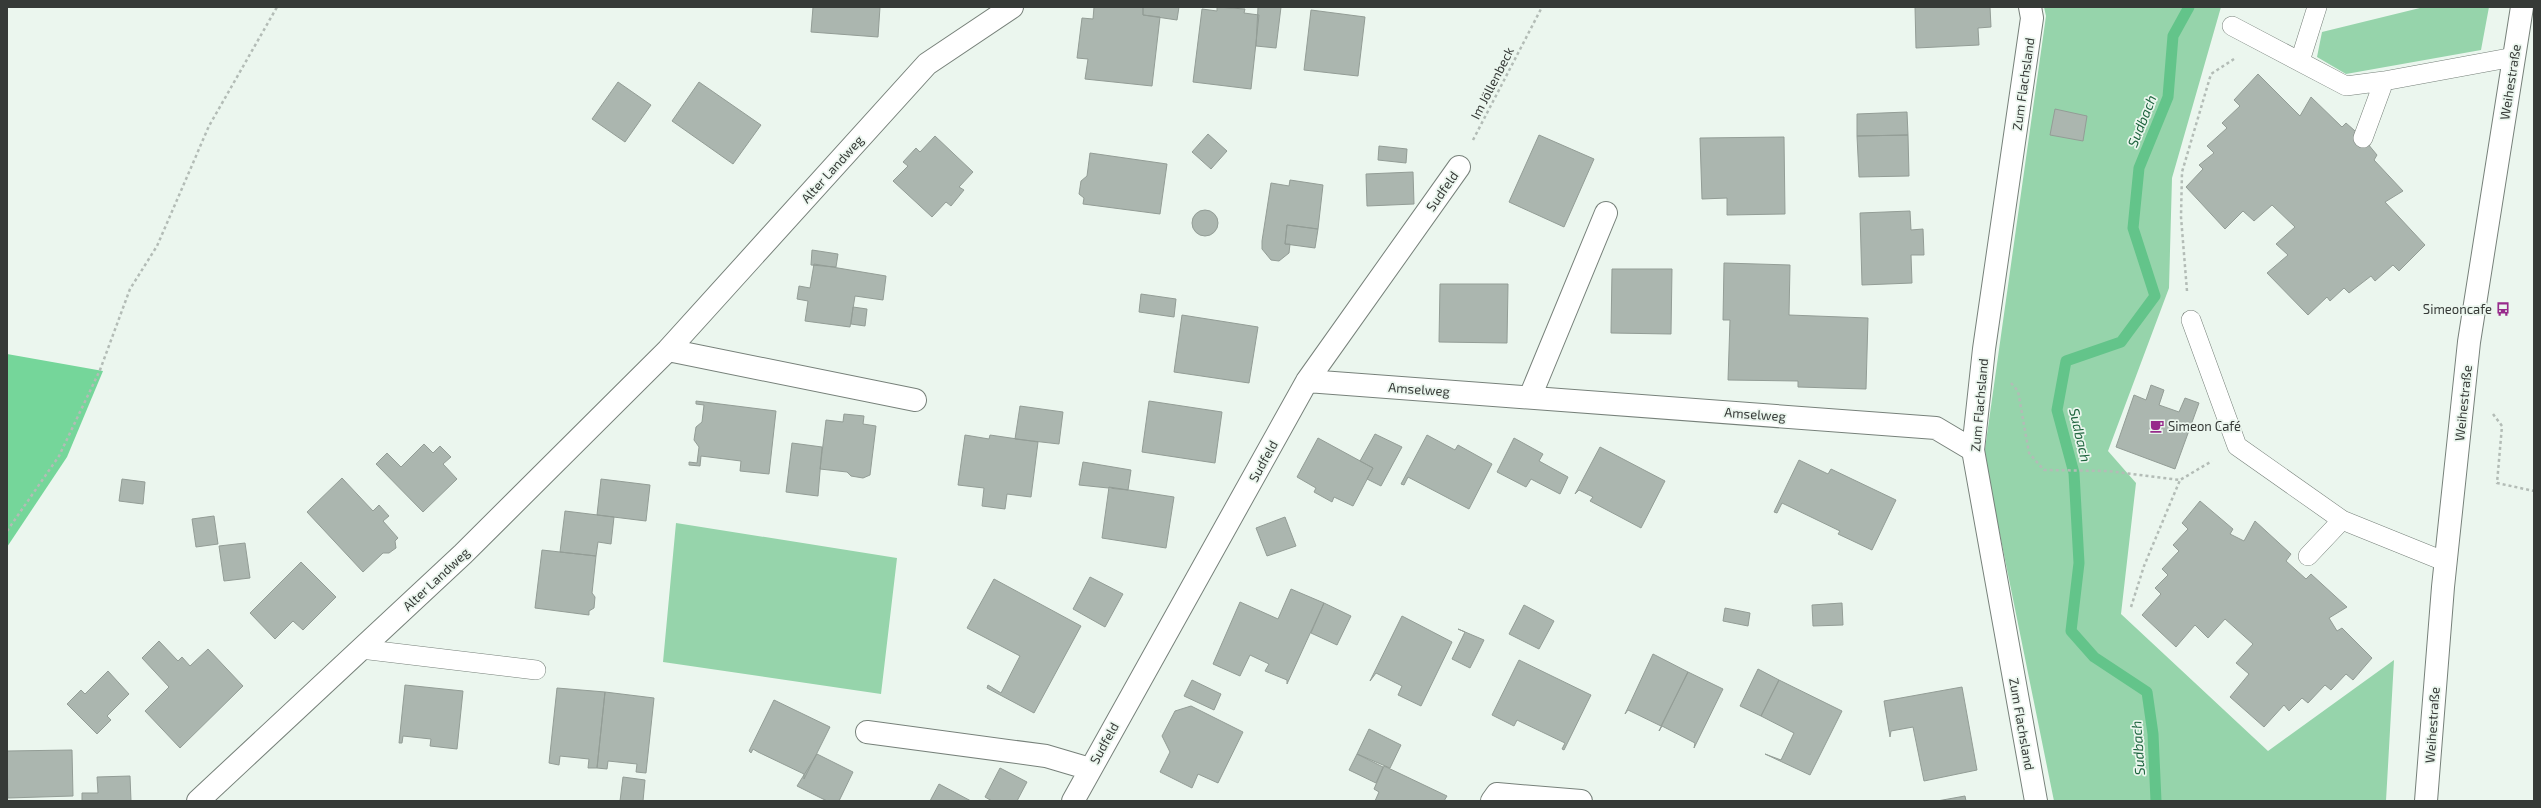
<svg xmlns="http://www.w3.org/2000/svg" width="2541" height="808" viewBox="0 0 2541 808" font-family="'Exo 2',sans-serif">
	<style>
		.green { fill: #96d4ab }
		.forest { fill: #75d69a }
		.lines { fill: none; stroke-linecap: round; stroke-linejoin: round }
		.stream { stroke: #63c48a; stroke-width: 11 }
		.building { fill: #abb6af; stroke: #939d96 }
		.lane-casing { stroke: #77817a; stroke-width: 20 }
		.street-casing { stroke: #77817a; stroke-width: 24 }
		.secondary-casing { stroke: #77817a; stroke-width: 24 }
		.path { stroke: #b3bcb6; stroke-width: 2.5; stroke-dasharray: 3 3; stroke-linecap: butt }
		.lane { stroke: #fff; stroke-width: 19 }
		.street { stroke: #fff; stroke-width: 22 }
		.secondary { stroke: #fff; stroke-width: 22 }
		.labels { text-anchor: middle; stroke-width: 3.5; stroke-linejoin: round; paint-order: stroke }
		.street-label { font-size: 13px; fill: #363a37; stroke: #ebf6ee }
		.poi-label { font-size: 13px; fill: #363a37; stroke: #ebf6ee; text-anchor: end }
		.water-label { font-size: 14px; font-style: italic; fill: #1e643e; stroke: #ebf6ee }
	</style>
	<rect width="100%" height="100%" fill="#ebf6ee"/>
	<path class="green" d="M 2044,7 L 2221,7 L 2172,178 L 2169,288 L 2108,451 L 2136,483 L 2121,614 L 2268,751 L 2394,660 L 2386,801 L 2054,801 L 1984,456 L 2046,16 Z
		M 2424,7 L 2489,7 L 2481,50 L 2346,74 L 2317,57 L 2322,32 Z
		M 676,523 L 897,558 L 881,694 L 663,662 Z"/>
	<path class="forest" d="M 7,354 L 103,371 L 67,457 L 7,547 Z"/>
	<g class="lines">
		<path class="stream" d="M 2156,801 L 2153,734 L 2147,692 L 2094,657 L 2071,631 L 2079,563 L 2074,473 L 2057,410 L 2066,361 L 2121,342 L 2155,296 L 2133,228 L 2139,168 L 2168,97 L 2173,36 L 2189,7"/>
	</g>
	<path class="building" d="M 813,7 L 880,7 L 878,37 L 811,32 Z
		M 1094,7 L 1143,7 L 1143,15 L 1160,17 L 1152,86 L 1085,79 L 1088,59 L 1077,58 L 1082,18 L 1093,19 Z
		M 1143,7 L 1179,7 L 1177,20 L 1143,15 Z
		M 1217,7 L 1245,9 L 1244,13 L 1259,15 L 1251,89 L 1193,82 L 1202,9 L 1217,11 Z
		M 1258,7 L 1281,7 L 1276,48 L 1256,46 Z
		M 1915,7 L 1990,7 L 1991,27 L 1978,28 L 1979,45 L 1916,48 Z
		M 1311,10 L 1365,17 L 1358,76 L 1304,70 Z
		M 2258,74 L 2300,116 L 2311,97 L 2342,127 L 2346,123 L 2363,138 L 2377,155 L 2374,160 L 2403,191 L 2385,202 L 2425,245 L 2399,271 L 2393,265 L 2375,281 L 2371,276 L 2349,293 L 2344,288 L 2330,301 L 2327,297 L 2308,315 L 2267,273 L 2288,255 L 2276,244 L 2295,227 L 2272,205 L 2254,221 L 2243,211 L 2225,229 L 2186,187 L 2203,169 L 2199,165 L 2214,153 L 2207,146 L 2227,128 L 2222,123 L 2240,106 L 2234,100 Z
		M 618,82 L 651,105 L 625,142 L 592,119 Z
		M 699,82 L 761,125 L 733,164 L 672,121 Z
		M 2055,109 L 2087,116 L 2083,141 L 2050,135 Z
		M 1907,112 L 1908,135 L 1857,136 L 1857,114 Z
		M 1208,134 L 1227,151 L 1211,169 L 1192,152 Z
		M 1539,135 L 1594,159 L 1564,227 L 1509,202 Z
		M 1908,135 L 1909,176 L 1859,177 L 1857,136 Z
		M 935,136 L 973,172 L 959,187 L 964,190 L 951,206 L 946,202 L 932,217 L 893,181 L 908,166 L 903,162 L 916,148 L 920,152 Z
		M 1784,137 L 1785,214 L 1727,215 L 1727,198 L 1702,199 L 1700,138 Z
		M 1379,146 L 1407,149 L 1406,163 L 1378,160 Z
		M 1090,153 L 1167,164 L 1160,214 L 1083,204 L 1084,198 L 1079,194 L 1081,181 L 1087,176 Z
		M 1413,172 L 1414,204 L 1367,206 L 1366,174 Z
		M 1290,180 L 1323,185 L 1318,229 L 1287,225 L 1285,244 L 1290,244 L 1289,253 L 1279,261 L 1271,260 L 1262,249 L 1262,241 L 1271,183 L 1289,186 Z
		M1192 223a13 13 0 1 1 26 0a13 13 0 1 1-26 0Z
		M 1910,211 L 1911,230 L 1923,229 L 1924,255 L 1911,255 L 1912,283 L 1862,285 L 1860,213 Z
		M 1287,225 L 1318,229 L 1315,248 L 1285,244 Z
		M 812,250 L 838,254 L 836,267 L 811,265 Z
		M 1724,263 L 1790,265 L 1789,315 L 1868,318 L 1866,389 L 1798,387 L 1798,381 L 1728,380 L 1730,320 L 1723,320 Z
		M 814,264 L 886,276 L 883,300 L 855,296 L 850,327 L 805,321 L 808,301 L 797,299 L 799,286 L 810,288 Z
		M 1612,269 L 1672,269 L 1671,334 L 1611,333 Z
		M 1440,284 L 1508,284 L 1507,343 L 1439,342 Z
		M 1141,294 L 1176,299 L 1174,317 L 1139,312 Z
		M 853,307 L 867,309 L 865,326 L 851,324 Z
		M 1182,315 L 1258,327 L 1249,383 L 1174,372 Z
		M 2151,385 L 2164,390 L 2159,405 L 2179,412 L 2185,398 L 2199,403 L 2175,469 L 2116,447 L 2134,395 L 2146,400 Z
		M 696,401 L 776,411 L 769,474 L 740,471 L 741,461 L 701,456 L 700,466 L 689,465 L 689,462 L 697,463 L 699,447 L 694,440 L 696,427 L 702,422 L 704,405 L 696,404 Z
		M 1149,401 L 1222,412 L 1215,463 L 1142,452 Z
		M 1020,406 L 1063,412 L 1059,444 L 1015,439 Z
		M 844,414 L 864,416 L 863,424 L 876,426 L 870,475 L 863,478 L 851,476 L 847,472 L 820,469 L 826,420 L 843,422 Z
		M 1375,434 L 1402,447 L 1381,486 L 1367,479 L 1373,468 L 1360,461 Z
		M 965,435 L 989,439 L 990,435 L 1038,442 L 1031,497 L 1007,494 L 1005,509 L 982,506 L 984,488 L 958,485 Z
		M 1427,435 L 1455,450 L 1458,445 L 1492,464 L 1469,509 L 1408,477 L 1404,485 L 1401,484 Z
		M 1318,438 L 1373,468 L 1353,506 L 1334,497 L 1332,502 L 1314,492 L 1316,488 L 1297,477 Z
		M 1514,438 L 1543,454 L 1539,461 L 1568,477 L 1560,494 L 1531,479 L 1526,487 L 1497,472 Z
		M 792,443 L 822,447 L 818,496 L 786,492 Z
		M 424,444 L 433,453 L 440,446 L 451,457 L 443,464 L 457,479 L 423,512 L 376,464 L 387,453 L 401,467 Z
		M 1600,447 L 1665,481 L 1641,528 L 1590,501 L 1593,497 L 1579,490 L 1575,494 Z
		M 1799,460 L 1828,474 L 1831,469 L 1896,500 L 1872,550 L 1838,534 L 1840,531 L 1782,503 L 1777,513 L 1774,512 Z
		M 1083,462 L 1131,470 L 1128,490 L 1079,485 Z
		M 342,478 L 373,511 L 379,505 L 389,516 L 383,521 L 398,538 L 395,541 L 396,548 L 389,553 L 383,553 L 363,572 L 307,512 Z
		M 122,479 L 145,482 L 143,504 L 119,501 Z
		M 601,479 L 650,485 L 646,521 L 597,515 Z
		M 1109,487 L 1174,497 L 1166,548 L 1102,538 Z
		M 2200,501 L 2233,529 L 2230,534 L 2244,541 L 2255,521 L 2291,554 L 2286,561 L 2306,579 L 2311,574 L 2347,607 L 2329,618 L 2337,631 L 2342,628 L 2372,658 L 2353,680 L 2346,674 L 2331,690 L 2325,685 L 2308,703 L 2302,698 L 2289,711 L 2284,705 L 2264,727 L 2230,697 L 2249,674 L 2236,663 L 2253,644 L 2225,619 L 2208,638 L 2195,625 L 2176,647 L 2142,615 L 2161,594 L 2155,588 L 2168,575 L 2162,569 L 2179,551 L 2173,545 L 2188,529 L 2182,523 Z
		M 565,511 L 614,517 L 611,544 L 598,542 L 596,556 L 560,552 Z
		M 214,516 L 218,544 L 196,547 L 192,519 Z
		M 1285,517 L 1296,546 L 1267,556 L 1256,528 Z
		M 245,543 L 250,578 L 224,581 L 219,546 Z
		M 542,550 L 596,556 L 592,593 L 595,597 L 594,608 L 589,611 L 589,615 L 535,608 Z
		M 301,562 L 336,597 L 303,630 L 293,621 L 275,639 L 250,613 Z
		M 1090,577 L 1123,594 L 1105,627 L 1073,609 Z
		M 994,579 L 1081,626 L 1034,713 L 987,688 L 988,685 L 1001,693 L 1020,656 L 967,628 Z
		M 1291,589 L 1324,603 L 1287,684 L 1287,680 L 1265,671 L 1269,664 L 1250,655 L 1240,676 L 1213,664 L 1240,602 L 1278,619 Z
		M 1324,603 L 1351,616 L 1337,645 L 1311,633 Z
		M 1842,603 L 1843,625 L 1813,626 L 1812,605 Z
		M 1524,605 L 1554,621 L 1539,649 L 1509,634 Z
		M 1725,608 L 1750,613 L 1748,626 L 1723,621 Z
		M 1402,616 L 1452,642 L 1421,706 L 1398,695 L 1402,686 L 1376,673 L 1370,681 Z
		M 1458,629 L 1484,640 L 1470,668 L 1452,659 L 1465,632 Z
		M 159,641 L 178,661 L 182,657 L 190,666 L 208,649 L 243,686 L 180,748 L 145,711 L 169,687 L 142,658 Z
		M 1653,654 L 1688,672 L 1661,726 L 1628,710 L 1625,714 Z
		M 1519,660 L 1591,695 L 1564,750 L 1562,749 L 1565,743 L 1517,720 L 1514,726 L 1492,715 Z
		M 1758,669 L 1779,680 L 1761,716 L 1740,706 Z
		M 108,671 L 129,694 L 107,716 L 111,720 L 97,734 L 67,704 L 81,690 L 85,694 Z
		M 1688,672 L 1723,689 L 1694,748 L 1695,743 L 1662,726 L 1659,731 Z
		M 1192,680 L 1221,694 L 1214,710 L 1184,696 Z
		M 1779,680 L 1842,711 L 1810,775 L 1765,754 L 1781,760 L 1794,733 L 1761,716 Z
		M 405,685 L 463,691 L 457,749 L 430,746 L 431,739 L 403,736 L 402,743 L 399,743 Z
		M 1962,687 L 1977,770 L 1924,781 L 1913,727 L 1891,731 L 1890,737 L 1884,701 Z
		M 557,688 L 605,692 L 597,768 L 588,768 L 589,759 L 560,756 L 559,765 L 549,763 Z
		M 605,692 L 654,698 L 646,773 L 636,772 L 637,764 L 608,761 L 607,769 L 597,768 Z
		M 774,700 L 830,727 L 804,779 L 804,774 L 758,752 L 753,749 L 751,753 L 749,751 Z
		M 1191,706 L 1243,732 L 1218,783 L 1198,774 L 1192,788 L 1160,772 L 1170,752 L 1162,736 L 1175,711 Z
		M 1369,729 L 1401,745 L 1390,768 L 1357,754 Z
		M 72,750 L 73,796 L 8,798 L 7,751 Z
		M 817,754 L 853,772 L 839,801 L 827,801 L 797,786 Z
		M 1357,754 L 1383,767 L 1376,783 L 1349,770 Z
		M 1384,766 L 1447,796 L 1444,801 L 1375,801 L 1379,792 L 1374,789 Z
		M 1000,768 L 1027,782 L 1017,801 L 992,801 L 985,797 Z
		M 130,776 L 131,801 L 82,801 L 82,793 L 98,793 L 97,777 Z
		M 623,777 L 645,780 L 643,801 L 620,801 Z
		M 939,784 L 971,801 L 930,801 Z
		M 1965,796 L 1966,801 L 1937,801 Z"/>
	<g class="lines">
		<defs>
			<path id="lane" d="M 2232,26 L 2346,86 L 2384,81
				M 2300,61 L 2317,7
				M 2363,138 L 2384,81 L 2514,57
				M 2191,320 L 2237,446 L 2342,520
				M 2308,556 L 2342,520 L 2446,562
				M 361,649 L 536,670"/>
			<path id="street" d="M 2030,7 L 2032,18 L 1984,349 L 1973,450 L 2036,801
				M 668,350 L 915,400
				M 1307,381 L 1936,428 L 1973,450
				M 1530,397 L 1606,213
				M 867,732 L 1046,756 L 1090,769
				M 198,801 L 463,554 L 668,350 L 927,64 L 1012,7
				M 1073,801 L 1307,381 L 1459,167
				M 1492,801 L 1497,794 L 1581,801"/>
			<path id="secondary" d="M 2426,801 L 2443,587 L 2469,342 L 2522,7"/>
		</defs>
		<use href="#lane" class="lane-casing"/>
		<use href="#street" class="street-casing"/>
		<use href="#secondary" class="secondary-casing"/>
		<path class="path" d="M 1473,140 L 1542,7
			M 2187,291 L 2181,217 L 2182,172 L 2211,74 L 2234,59
			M 2011,383 L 2018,391 L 2029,453 L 2044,470 L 2108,471 L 2180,480 L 2212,461
			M 2493,414 L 2502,426 L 2497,483 L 2534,491
			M 7,531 L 59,456 L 100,370 L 130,289 L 157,246 L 209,126 L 277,7
			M 2131,607 L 2144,566 L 2180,480"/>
		<use href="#lane" class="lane"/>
		<use href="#street" class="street"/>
		<use href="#secondary" class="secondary"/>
	</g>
	<defs>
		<symbol id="bus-bare" viewBox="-9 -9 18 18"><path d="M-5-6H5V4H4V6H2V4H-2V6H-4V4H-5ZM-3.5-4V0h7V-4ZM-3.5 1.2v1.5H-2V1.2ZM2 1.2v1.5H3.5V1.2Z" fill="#972a8b" stroke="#ebf6ee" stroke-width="2.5" paint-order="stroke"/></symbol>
		<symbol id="cafe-bare" viewBox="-9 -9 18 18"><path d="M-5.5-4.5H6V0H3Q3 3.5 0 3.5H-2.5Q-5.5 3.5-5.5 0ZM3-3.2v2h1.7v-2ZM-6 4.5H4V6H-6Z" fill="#972a8b" stroke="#ebf6ee" stroke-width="2.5" paint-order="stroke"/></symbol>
	</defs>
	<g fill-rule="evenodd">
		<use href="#bus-bare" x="2493" y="299" width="20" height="20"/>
		<use href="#cafe-bare" x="2147" y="416" width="20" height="20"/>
	</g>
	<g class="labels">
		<g class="street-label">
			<text transform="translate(2510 82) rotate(-81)" y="5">Weihestraße</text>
			<text transform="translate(1492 83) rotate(-63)" y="5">Im Jöllenbeck</text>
			<text transform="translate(2023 84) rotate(-82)" y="5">Zum Flachsland</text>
			<text transform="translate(832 169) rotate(-48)" y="5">Alter Landweg</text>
			<text transform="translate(1442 191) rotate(-55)" y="5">Sudfeld</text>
			<text transform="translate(1419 389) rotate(4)" y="5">Amselweg</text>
			<text transform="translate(2463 403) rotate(-84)" y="5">Weihestraße</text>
			<text transform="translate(1979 405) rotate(-85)" y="5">Zum Flachsland</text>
			<text transform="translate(1755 414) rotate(4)" y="5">Amselweg</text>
			<text transform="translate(1263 461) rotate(-61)" y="5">Sudfeld</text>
			<text transform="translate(436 579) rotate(-43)" y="5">Alter Landweg</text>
			<text transform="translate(2022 724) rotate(80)" y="5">Zum Flachsland</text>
			<text transform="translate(2432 725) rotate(-86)" y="5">Weihestraße</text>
			<text transform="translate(1104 743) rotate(-61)" y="5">Sudfeld</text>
		</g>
		<g class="poi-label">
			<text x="2492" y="314">Simeoncafe</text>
			<text x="2168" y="431" text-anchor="start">Simeon Café</text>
		</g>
		<g class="water-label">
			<text transform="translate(2142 121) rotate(-68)" y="5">Sudbach</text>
			<text transform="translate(2080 435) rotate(77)" y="5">Sudbach</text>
			<text transform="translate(2138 748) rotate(-94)" y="5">Sudbach</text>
		</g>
	</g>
	<rect width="2541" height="808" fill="none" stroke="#363a37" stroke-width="16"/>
</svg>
